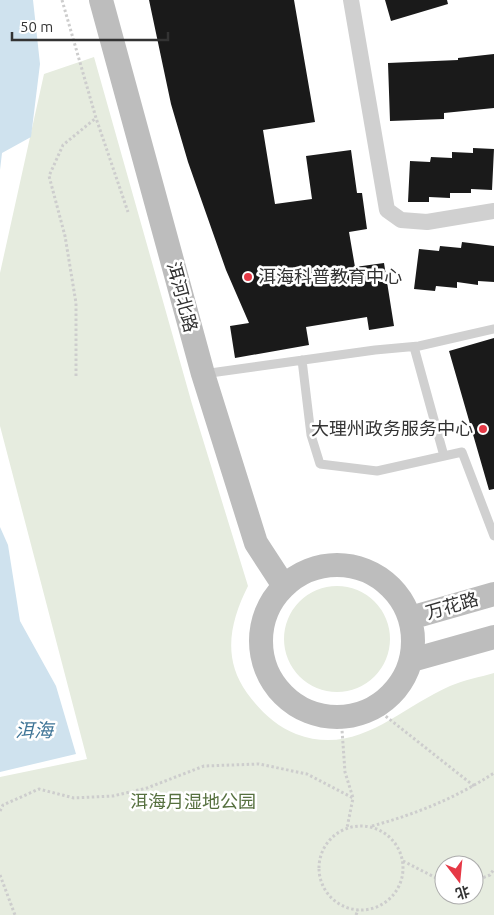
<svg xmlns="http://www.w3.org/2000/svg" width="494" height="915" viewBox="0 0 494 915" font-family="Ubuntu,'Noto Sans SC',sans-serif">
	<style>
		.green { fill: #e6ecdf; fill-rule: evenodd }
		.water { fill: #cfe2ee }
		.building { fill: #1a1a1a }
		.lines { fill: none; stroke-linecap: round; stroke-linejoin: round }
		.path { stroke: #cdcdcd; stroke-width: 3; stroke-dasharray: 2.5 2.5; stroke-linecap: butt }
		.lane { stroke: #d0d0d0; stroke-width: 9 }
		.street { stroke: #d0d0d0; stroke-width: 16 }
		.secondary { stroke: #bdbdbd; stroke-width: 24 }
		.poi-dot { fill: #e63946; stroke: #fff; stroke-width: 2 }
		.labels { text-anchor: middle; stroke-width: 5; stroke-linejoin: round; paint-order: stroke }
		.poi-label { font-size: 18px; fill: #333; stroke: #fff; text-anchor: start }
		.street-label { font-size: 18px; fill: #333; stroke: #fff }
		.park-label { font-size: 18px; fill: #56703f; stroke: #fff }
		.water-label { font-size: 19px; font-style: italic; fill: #3f7597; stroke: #fff }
	</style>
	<rect width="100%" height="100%" fill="#fff"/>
	<path class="green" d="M 94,57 L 192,404 L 248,586 C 230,622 222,658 247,693 C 260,711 276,726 296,734 C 357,757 398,709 450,686 C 464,680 480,677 494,673 L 494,915 L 0,915 L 0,777 L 87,759 L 0,426 L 0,273 L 44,74 ZM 444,865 L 474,865 L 474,895 L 444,895 Z
		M284 639a53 53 0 1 1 106 0a53 53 0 1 1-106 0Z"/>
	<path class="water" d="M 0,0 L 33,0 L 40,64 L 31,137 L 2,153 L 0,170 Z
		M 0,527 L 8,545 L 20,621 L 56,686 L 76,754 L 0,772 Z"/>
	<path class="building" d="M 149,0 L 294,0 L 315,122 L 263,130 L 275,204 L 312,199 L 306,156 L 351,150 L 357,193 L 362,193 L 367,229 L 349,232 L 355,267 L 384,263 L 394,326 L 369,330 L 367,317 L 306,327 L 309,345 L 235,358 L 230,326 L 249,323 L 226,270 L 188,162 L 171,104 Z
		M 385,0 L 447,0 L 448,4 L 391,21 Z
		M 494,54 L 494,108 L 444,113 L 444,119 L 390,121 L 388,63 L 458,60 L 458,58 Z
		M 473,148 L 494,149 L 492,190 L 471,189 L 471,193 L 450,193 L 450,198 L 429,197 L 429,202 L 408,202 L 410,161 L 430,162 L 431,157 L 452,158 L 452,152 L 473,153 Z
		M 462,242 L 494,246 L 494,282 L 478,281 L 478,285 L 457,282 L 457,288 L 436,286 L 435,291 L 414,289 L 419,249 L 439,251 L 440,246 L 461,248 Z
		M 494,338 L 494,489 L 489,490 L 449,351 Z"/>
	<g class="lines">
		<path class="path" d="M 62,0 L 96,118 L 128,212
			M 76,376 L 76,303 L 65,236 L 49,176 L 63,145 L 96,118
			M 374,707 L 474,786
			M 341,716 L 345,772 L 353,798
			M 0,811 L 3,805 L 39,789 L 74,798 L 113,796 L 147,788 L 204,766 L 259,764 L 307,774 L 353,798 L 347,828
			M 372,826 C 416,814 456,798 494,773
			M319 868a42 42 0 1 1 84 0a42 42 0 1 1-84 0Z
			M 403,861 L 444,882
			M 0,875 L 15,915
			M 474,881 L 490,875 L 494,869
			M 356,915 L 358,910"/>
		<path class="lane" d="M 414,347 L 444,456
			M 302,360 L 311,435 L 320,464 L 377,471 L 462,452 L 494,536
			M 203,374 L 375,350 L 419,346 L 494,329"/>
		<path class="street" d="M 351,0 L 387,210 L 401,220 L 427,222 L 494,211"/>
		<path class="secondary" d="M 101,0 L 203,374 L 256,543 L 284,586
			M261 641a76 76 0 1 1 152 0a76 76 0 1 1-152 0Z
			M 410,618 L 494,594
			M 412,660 L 494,637"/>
	</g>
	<g class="poi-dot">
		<circle cx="248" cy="277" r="5"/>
		<circle cx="483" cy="429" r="5"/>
	</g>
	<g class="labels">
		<g class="poi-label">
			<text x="258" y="283">洱海科普教育中心</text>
			<text x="473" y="435" text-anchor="end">大理州政务服务中心</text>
		</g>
		<g class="street-label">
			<text transform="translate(182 297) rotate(75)" y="6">洱河北路</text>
			<text transform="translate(452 606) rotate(-16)" y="6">万花路</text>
		</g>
		<g class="park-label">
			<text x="193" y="808">洱海月湿地公园</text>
		</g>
		<g class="water-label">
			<text x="34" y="737">洱海</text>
		</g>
	</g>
	<g transform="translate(459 880) rotate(164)"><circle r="24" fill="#ffffff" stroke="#adadad"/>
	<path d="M0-4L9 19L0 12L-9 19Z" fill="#e63946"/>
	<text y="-8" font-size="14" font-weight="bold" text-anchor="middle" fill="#333333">北</text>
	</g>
	<path d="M12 32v8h156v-8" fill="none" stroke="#333333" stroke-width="2.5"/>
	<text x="20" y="32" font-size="15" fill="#333333" stroke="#ffffff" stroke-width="4" paint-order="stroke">50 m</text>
</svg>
